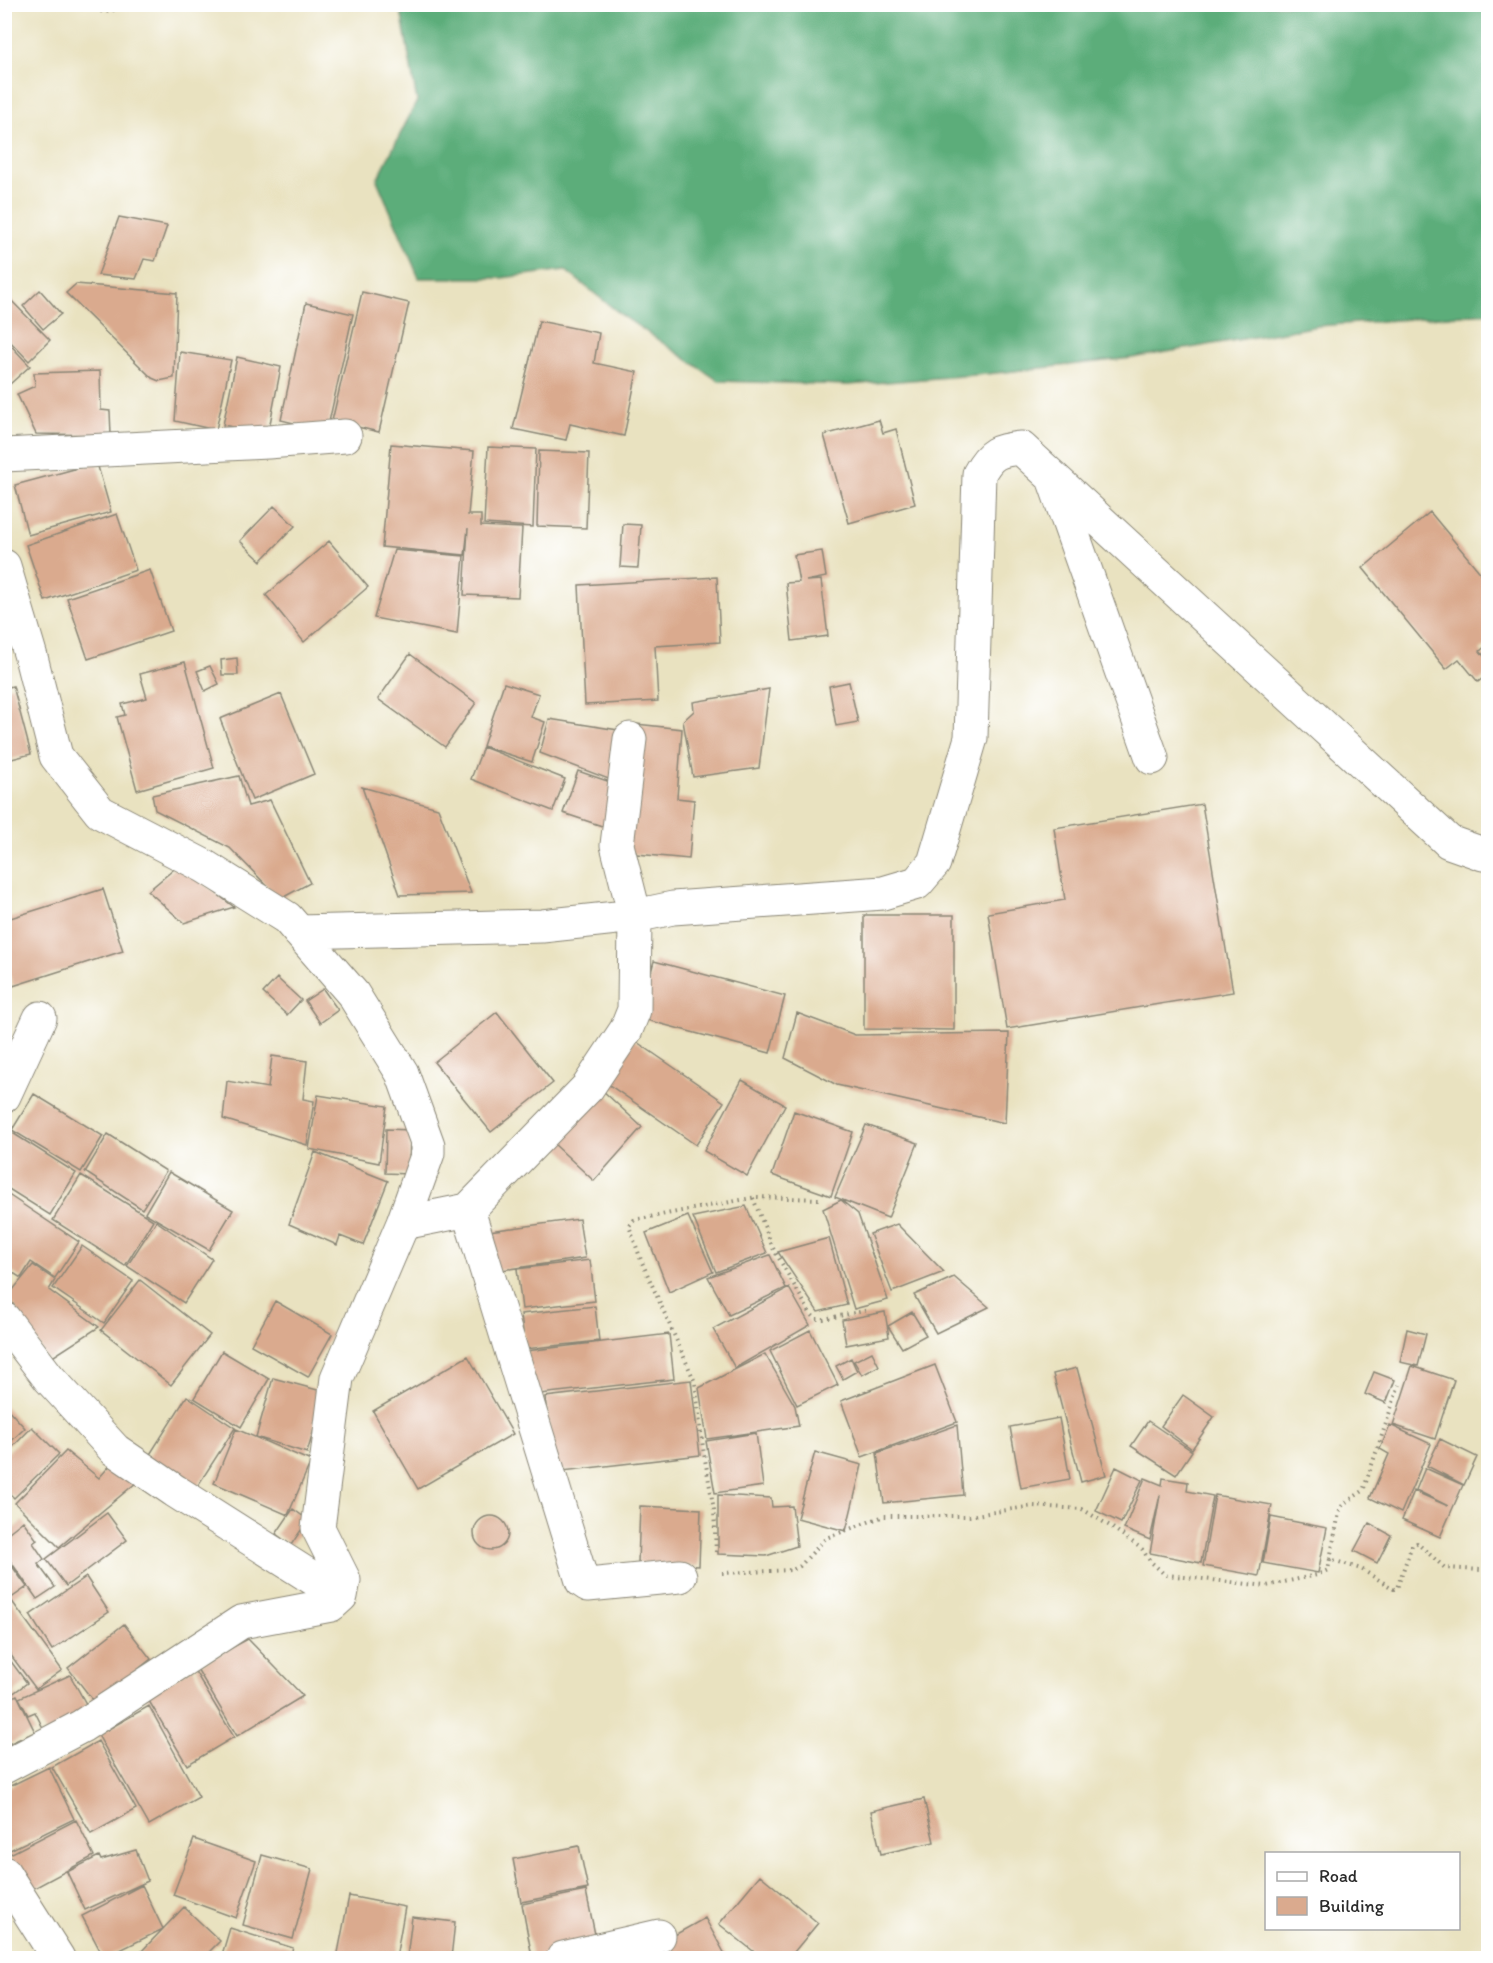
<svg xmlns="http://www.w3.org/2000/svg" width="1493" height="1963" viewBox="0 0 1493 1963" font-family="Itim,sans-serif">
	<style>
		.forest { fill: #5bad7a; stroke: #436c52; stroke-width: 1.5 }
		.building { fill: #daaa8e }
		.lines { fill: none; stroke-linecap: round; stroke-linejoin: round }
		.minor-casing { stroke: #8a8676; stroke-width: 35 }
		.path { stroke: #8a8676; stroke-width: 4; stroke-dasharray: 1.5 4.5; stroke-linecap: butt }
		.minor { stroke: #fff; stroke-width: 33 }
	</style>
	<rect width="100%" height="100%" fill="#fff"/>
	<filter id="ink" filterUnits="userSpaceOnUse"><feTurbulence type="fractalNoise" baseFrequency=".0167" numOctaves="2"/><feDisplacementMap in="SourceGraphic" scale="12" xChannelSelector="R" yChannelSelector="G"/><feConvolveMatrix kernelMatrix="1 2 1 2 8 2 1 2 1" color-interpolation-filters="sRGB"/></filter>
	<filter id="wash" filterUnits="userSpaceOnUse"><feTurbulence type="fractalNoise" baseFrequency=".008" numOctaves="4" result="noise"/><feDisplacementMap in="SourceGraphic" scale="24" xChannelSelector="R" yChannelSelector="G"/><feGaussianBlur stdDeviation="1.35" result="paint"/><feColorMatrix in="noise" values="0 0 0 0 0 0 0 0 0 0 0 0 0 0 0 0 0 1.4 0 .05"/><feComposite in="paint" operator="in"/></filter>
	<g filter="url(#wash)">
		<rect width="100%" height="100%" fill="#e9e2c0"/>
		<path class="forest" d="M 400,5 L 1488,5 L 1488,313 L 1318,326 L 1132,358 L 987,374 L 848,385 L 719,381 L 623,316 L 565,270 L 501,278 L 419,278 L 377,180 L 417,101 Z"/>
		<g id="blocks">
			<path class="building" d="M 119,217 L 167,226 L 155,261 L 144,259 L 136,279 L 98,275 Z
				M 76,284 L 177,293 L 174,378 L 159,381 L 152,378 L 66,293 Z
				M 40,290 L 61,314 L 43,329 L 23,306 Z
				M 362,292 L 409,303 L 379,432 L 332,421 Z
				M 4,293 L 50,340 L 29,361 L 4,335 Z
				M 306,303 L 353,314 L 327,431 L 281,420 Z
				M 539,321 L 599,333 L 594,363 L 637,372 L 624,436 L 570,424 L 566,440 L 513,429 Z
				M 4,338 L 30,366 L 10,384 L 4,378 Z
				M 180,352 L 231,360 L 216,430 L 175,421 Z
				M 237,357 L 281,367 L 268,434 L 223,425 Z
				M 100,371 L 101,410 L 110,411 L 111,435 L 36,434 L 17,394 L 35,386 L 34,373 Z
				M 879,420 L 883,433 L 896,429 L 915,504 L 849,523 L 824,435 Z
				M 391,444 L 474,451 L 468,515 L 481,515 L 481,526 L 522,528 L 518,597 L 464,595 L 468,528 L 465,555 L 382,547 Z
				M 488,447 L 536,449 L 533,527 L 484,524 Z
				M 539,451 L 589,453 L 586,528 L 537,526 Z
				M 97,463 L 111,512 L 28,535 L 15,485 Z
				M 274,506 L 295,526 L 261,561 L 240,541 Z
				M 1430,512 L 1488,582 L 1488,644 L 1480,651 L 1488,661 L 1488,674 L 1478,682 L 1459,659 L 1446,669 L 1363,568 Z
				M 117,514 L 136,570 L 45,601 L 26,545 Z
				M 623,524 L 641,525 L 638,568 L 620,567 Z
				M 329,541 L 368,587 L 304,642 L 266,595 Z
				M 394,550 L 464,556 L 457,634 L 374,618 Z
				M 822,551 L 826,577 L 806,581 L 821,580 L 828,636 L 792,641 L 786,583 L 799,582 L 794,555 Z
				M 150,570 L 171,631 L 88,659 L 67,598 Z
				M 717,577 L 720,642 L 655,646 L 658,701 L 585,705 L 579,585 Z
				M 410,654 L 476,703 L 445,747 L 378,699 Z
				M 237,658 L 238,675 L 222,675 L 221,660 Z
				M 185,662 L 214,768 L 137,790 L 117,717 L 125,715 L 122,704 L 147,698 L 140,674 Z
				M 210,666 L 219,684 L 205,691 L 197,671 Z
				M 849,682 L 858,722 L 836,726 L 829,686 Z
				M 504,683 L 539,694 L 531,717 L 545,722 L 532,762 L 483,746 Z
				M 13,686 L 31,754 L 4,761 L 4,688 Z
				M 769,689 L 759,768 L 693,777 L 683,721 L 694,711 L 693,702 Z
				M 281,694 L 314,774 L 252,800 L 220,719 Z
				M 549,719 L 618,730 L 619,783 L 540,753 Z
				M 636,724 L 682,729 L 677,798 L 694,800 L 689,859 L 626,853 Z
				M 483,747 L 565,779 L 553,811 L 471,779 Z
				M 578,771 L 619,785 L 605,827 L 563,813 Z
				M 239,776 L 248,806 L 270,800 L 310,883 L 280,899 L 230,848 L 155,810 L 152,795 Z
				M 362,787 L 438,808 L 471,893 L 400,895 Z
				M 1202,804 L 1233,992 L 1007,1029 L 988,913 L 1065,900 L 1054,828 Z
				M 179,865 L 234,907 L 184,923 L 148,891 Z
				M 103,889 L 123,951 L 13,986 L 4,958 L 4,920 Z
				M 864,915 L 954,915 L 954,1030 L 864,1029 Z
				M 654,961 L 785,996 L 770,1053 L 639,1018 Z
				M 277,978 L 301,1000 L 287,1015 L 263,993 Z
				M 323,989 L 338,1010 L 320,1023 L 305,1001 Z
				M 497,1012 L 553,1083 L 491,1132 L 434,1062 Z
				M 797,1013 L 855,1035 L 1009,1033 L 1005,1123 L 837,1085 L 785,1058 Z
				M 634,1040 L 724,1102 L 696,1145 L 605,1082 Z
				M 272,1056 L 307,1061 L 303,1099 L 314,1101 L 307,1145 L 223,1119 L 227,1081 L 268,1088 Z
				M 742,1080 L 785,1105 L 747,1176 L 704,1151 Z
				M 601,1089 L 642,1127 L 594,1181 L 553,1143 Z
				M 34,1094 L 103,1136 L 81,1172 L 12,1130 Z
				M 318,1095 L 387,1106 L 379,1163 L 309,1149 Z
				M 794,1111 L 853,1132 L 831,1196 L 772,1175 Z
				M 866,1125 L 918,1143 L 888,1218 L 835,1197 Z
				M 386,1129 L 410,1130 L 409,1174 L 385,1173 Z
				M 11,1132 L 76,1173 L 50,1215 L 4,1186 L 4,1142 Z
				M 108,1134 L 166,1171 L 142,1209 L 85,1172 Z
				M 315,1152 L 388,1181 L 363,1245 L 340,1236 L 337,1245 L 289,1224 Z
				M 169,1172 L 233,1210 L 209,1250 L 145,1213 Z
				M 81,1175 L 153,1220 L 125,1266 L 53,1220 Z
				M 7,1194 L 79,1242 L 55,1278 L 31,1262 L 21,1278 L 4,1267 L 4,1197 Z
				M 841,1200 L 858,1214 L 888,1300 L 854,1309 L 823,1209 Z
				M 746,1206 L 767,1253 L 716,1272 L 693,1217 Z
				M 688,1216 L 713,1272 L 669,1292 L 646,1233 Z
				M 579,1219 L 585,1258 L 495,1271 L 489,1231 Z
				M 156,1221 L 212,1259 L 184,1303 L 127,1266 Z
				M 897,1224 L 944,1272 L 892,1292 L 870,1234 Z
				M 829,1238 L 847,1305 L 818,1312 L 778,1252 Z
				M 82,1246 L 133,1281 L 104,1323 L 53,1288 Z
				M 770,1255 L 786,1288 L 729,1315 L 708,1277 Z
				M 590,1260 L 595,1301 L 522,1309 L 517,1269 Z
				M 33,1265 L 55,1280 L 49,1290 L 99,1327 L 48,1360 L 8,1296 Z
				M 954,1277 L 989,1307 L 936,1333 L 914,1295 Z
				M 140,1280 L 210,1335 L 171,1385 L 101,1330 Z
				M 789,1288 L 810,1325 L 735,1368 L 713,1329 Z
				M 275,1301 L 332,1334 L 308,1377 L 251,1345 Z
				M 595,1306 L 599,1341 L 525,1349 L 521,1314 Z
				M 885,1312 L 889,1337 L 846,1345 L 842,1320 Z
				M 912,1312 L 926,1335 L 902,1348 L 888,1326 Z
				M 1407,1329 L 1426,1334 L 1418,1366 L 1400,1362 Z
				M 810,1330 L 838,1385 L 797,1405 L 770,1351 Z
				M 669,1334 L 674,1379 L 531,1395 L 526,1351 Z
				M 222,1351 L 269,1379 L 241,1427 L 194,1398 Z
				M 872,1352 L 879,1366 L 862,1375 L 854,1361 Z
				M 765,1354 L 795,1406 L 799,1426 L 707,1439 L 699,1388 Z
				M 468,1356 L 513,1434 L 418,1489 L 373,1411 Z
				M 851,1358 L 857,1371 L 843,1379 L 836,1366 Z
				M 935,1365 L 957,1422 L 862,1457 L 841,1401 Z
				M 1412,1366 L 1454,1380 L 1435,1439 L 1393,1425 Z
				M 1077,1368 L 1106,1475 L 1081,1482 L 1053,1374 Z
				M 1374,1372 L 1395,1380 L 1386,1403 L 1365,1394 Z
				M 273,1378 L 325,1392 L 307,1453 L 256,1437 Z
				M 691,1380 L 700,1455 L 554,1472 L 545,1397 Z
				M 1183,1395 L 1214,1417 L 1192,1449 L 1161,1426 Z
				M 187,1396 L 235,1428 L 195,1490 L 147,1459 Z
				M 5,1406 L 25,1428 L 5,1447 Z
				M 1059,1418 L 1070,1479 L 1021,1488 L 1010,1427 Z
				M 1148,1421 L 1192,1451 L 1176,1475 L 1131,1446 Z
				M 957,1425 L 963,1495 L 884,1503 L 877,1453 Z
				M 1390,1425 L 1431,1444 L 1401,1513 L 1370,1498 L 1389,1454 L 1380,1449 Z
				M 32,1427 L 59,1454 L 14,1498 L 4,1488 L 4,1456 Z
				M 236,1429 L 311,1461 L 288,1515 L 214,1483 Z
				M 756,1433 L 763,1486 L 715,1493 L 706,1441 Z
				M 1440,1439 L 1477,1457 L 1464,1485 L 1427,1466 Z
				M 66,1451 L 99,1478 L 113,1462 L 137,1482 L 59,1547 L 15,1503 Z
				M 815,1452 L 862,1465 L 846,1531 L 797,1518 Z
				M 1116,1467 L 1142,1480 L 1121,1523 L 1096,1511 Z
				M 1425,1468 L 1463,1485 L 1440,1537 L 1402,1520 L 1414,1491 L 1448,1506 L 1416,1490 Z
				M 1145,1478 L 1162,1485 L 1163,1478 L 1188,1482 L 1187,1491 L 1213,1496 L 1201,1563 L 1150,1553 L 1160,1495 L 1150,1540 L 1124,1529 Z
				M 718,1495 L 771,1498 L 772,1507 L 792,1506 L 797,1546 L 766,1556 L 718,1554 Z
				M 1215,1495 L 1272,1505 L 1259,1576 L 1203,1566 Z
				M 640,1506 L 701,1509 L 699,1566 L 638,1563 Z
				M 293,1509 L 308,1520 L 291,1545 L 276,1534 Z
				M 107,1513 L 127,1540 L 66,1586 L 46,1559 Z
				M474 1533a17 17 0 1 1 34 0a17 17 0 1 1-34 0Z
				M 1271,1517 L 1327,1528 L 1318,1573 L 1263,1563 Z
				M 23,1521 L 37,1540 L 33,1543 L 44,1559 L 38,1564 L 55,1587 L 37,1599 L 4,1552 L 4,1536 Z
				M 1369,1523 L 1391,1535 L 1377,1563 L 1354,1551 Z
				M 4,1555 L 27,1587 L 4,1603 Z
				M 86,1577 L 109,1612 L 52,1650 L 30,1615 Z
				M 11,1600 L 62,1670 L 36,1689 L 4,1646 L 4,1605 Z
				M 124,1624 L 151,1659 L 95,1703 L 68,1668 Z
				M 248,1639 L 303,1696 L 237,1736 L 196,1667 Z
				M 4,1652 L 27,1683 L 4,1700 Z
				M 193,1668 L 234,1737 L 187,1765 L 146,1696 Z
				M 70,1675 L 91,1713 L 46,1734 L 35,1712 L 28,1715 L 19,1698 Z
				M 17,1695 L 35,1732 L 4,1746 L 4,1701 Z
				M 149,1706 L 199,1797 L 149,1825 L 98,1735 Z
				M 98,1741 L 136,1809 L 91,1834 L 52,1767 Z
				M 49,1767 L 74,1819 L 8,1851 L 4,1844 L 4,1789 Z
				M 924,1799 L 934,1842 L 881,1854 L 871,1811 Z
				M 76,1820 L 94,1856 L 27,1892 L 8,1855 Z
				M 194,1839 L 256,1861 L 236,1918 L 173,1895 Z
				M 579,1846 L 588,1889 L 521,1902 L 513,1859 Z
				M 136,1850 L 148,1881 L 85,1910 L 67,1872 L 99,1856 L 101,1860 Z
				M 262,1855 L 312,1869 L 293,1939 L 243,1925 Z
				M 760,1875 L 818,1923 L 789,1958 L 762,1958 L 719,1924 Z
				M 142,1885 L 163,1929 L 104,1958 L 82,1916 Z
				M 586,1891 L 597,1944 L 532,1957 L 522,1904 Z
				M 349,1896 L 405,1907 L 396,1958 L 337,1958 Z
				M 184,1907 L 220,1941 L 203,1958 L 144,1958 L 139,1954 Z
				M 412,1917 L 455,1922 L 451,1958 L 407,1958 Z
				M 705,1918 L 727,1958 L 650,1958 L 646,1951 Z
				M 230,1928 L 293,1948 L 289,1958 L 221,1958 Z"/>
		</g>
	</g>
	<g filter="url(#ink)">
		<use href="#blocks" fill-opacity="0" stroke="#8a8676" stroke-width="1.5"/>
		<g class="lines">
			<defs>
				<path id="minor" d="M 4,455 L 268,442 L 345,436
					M 1054,481 L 1152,758
					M 4,566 L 31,657 L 56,756 L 100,812 L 204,866 L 287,918 L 353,994 L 402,1073 L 428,1145 L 428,1153 L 403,1223 L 337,1378 L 318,1528 L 344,1580 L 341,1596 L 331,1605 L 241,1622 L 82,1726 L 4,1767
					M 299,932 L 542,926 L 635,916 L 673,908 L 883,893 L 917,883 L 934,863 L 971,738 L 979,474 C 990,453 998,450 1021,448 L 1449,842 L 1483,854 L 1488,852
					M 4,1096 L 40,1018
					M 468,1210 L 582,1581 L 588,1585 L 680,1576
					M 403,1223 L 468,1210 L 588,1087 L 626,1030 L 634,1010 L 635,916 L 617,845 L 630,739
					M 4,1319 L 49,1378 L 115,1450 L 175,1491 L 341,1596
					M 4,1873 L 58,1958
					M 563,1958 L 659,1936"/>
			</defs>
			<use href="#minor" class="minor-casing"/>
			<path class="path" d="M 84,4 C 100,12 108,16 123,4
				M 753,1198 L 773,1248 L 810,1313 L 816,1319 L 824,1319 L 869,1310
				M 716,1552 L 714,1510 L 703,1448 L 695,1382 L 641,1260 L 629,1226 L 634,1220 L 757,1197 L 819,1199
				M 1330,1559 L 1339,1513 L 1343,1504 L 1363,1491 L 1399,1385
				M 722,1573 L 792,1570 L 800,1566 L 826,1538 L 884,1516 L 969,1516 L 1033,1506 L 1082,1509 L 1110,1526 L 1142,1549 L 1150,1561 L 1163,1573 L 1167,1575 L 1266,1586 L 1317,1575 L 1328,1570 L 1330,1559 L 1361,1569 L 1394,1589 L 1397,1588 L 1412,1545 L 1417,1543 L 1445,1568 L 1481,1570 L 1488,1567"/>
			<use href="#minor" class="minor"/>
		</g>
	</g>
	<rect width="1493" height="1963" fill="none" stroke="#fff" stroke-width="24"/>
	<rect x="1265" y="1852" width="195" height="78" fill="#ffffff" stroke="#aaaaaa" stroke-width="1.5"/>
	<rect x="1277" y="1872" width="30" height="9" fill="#ffffff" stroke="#aaaaaa" stroke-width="1.5"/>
	<text x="1319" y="1882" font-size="18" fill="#2b2b2b">Road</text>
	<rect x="1277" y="1897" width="30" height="18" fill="#daaa8e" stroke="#aaaaaa" stroke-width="1.5"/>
	<text x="1319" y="1912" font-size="18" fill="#2b2b2b">Building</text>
</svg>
